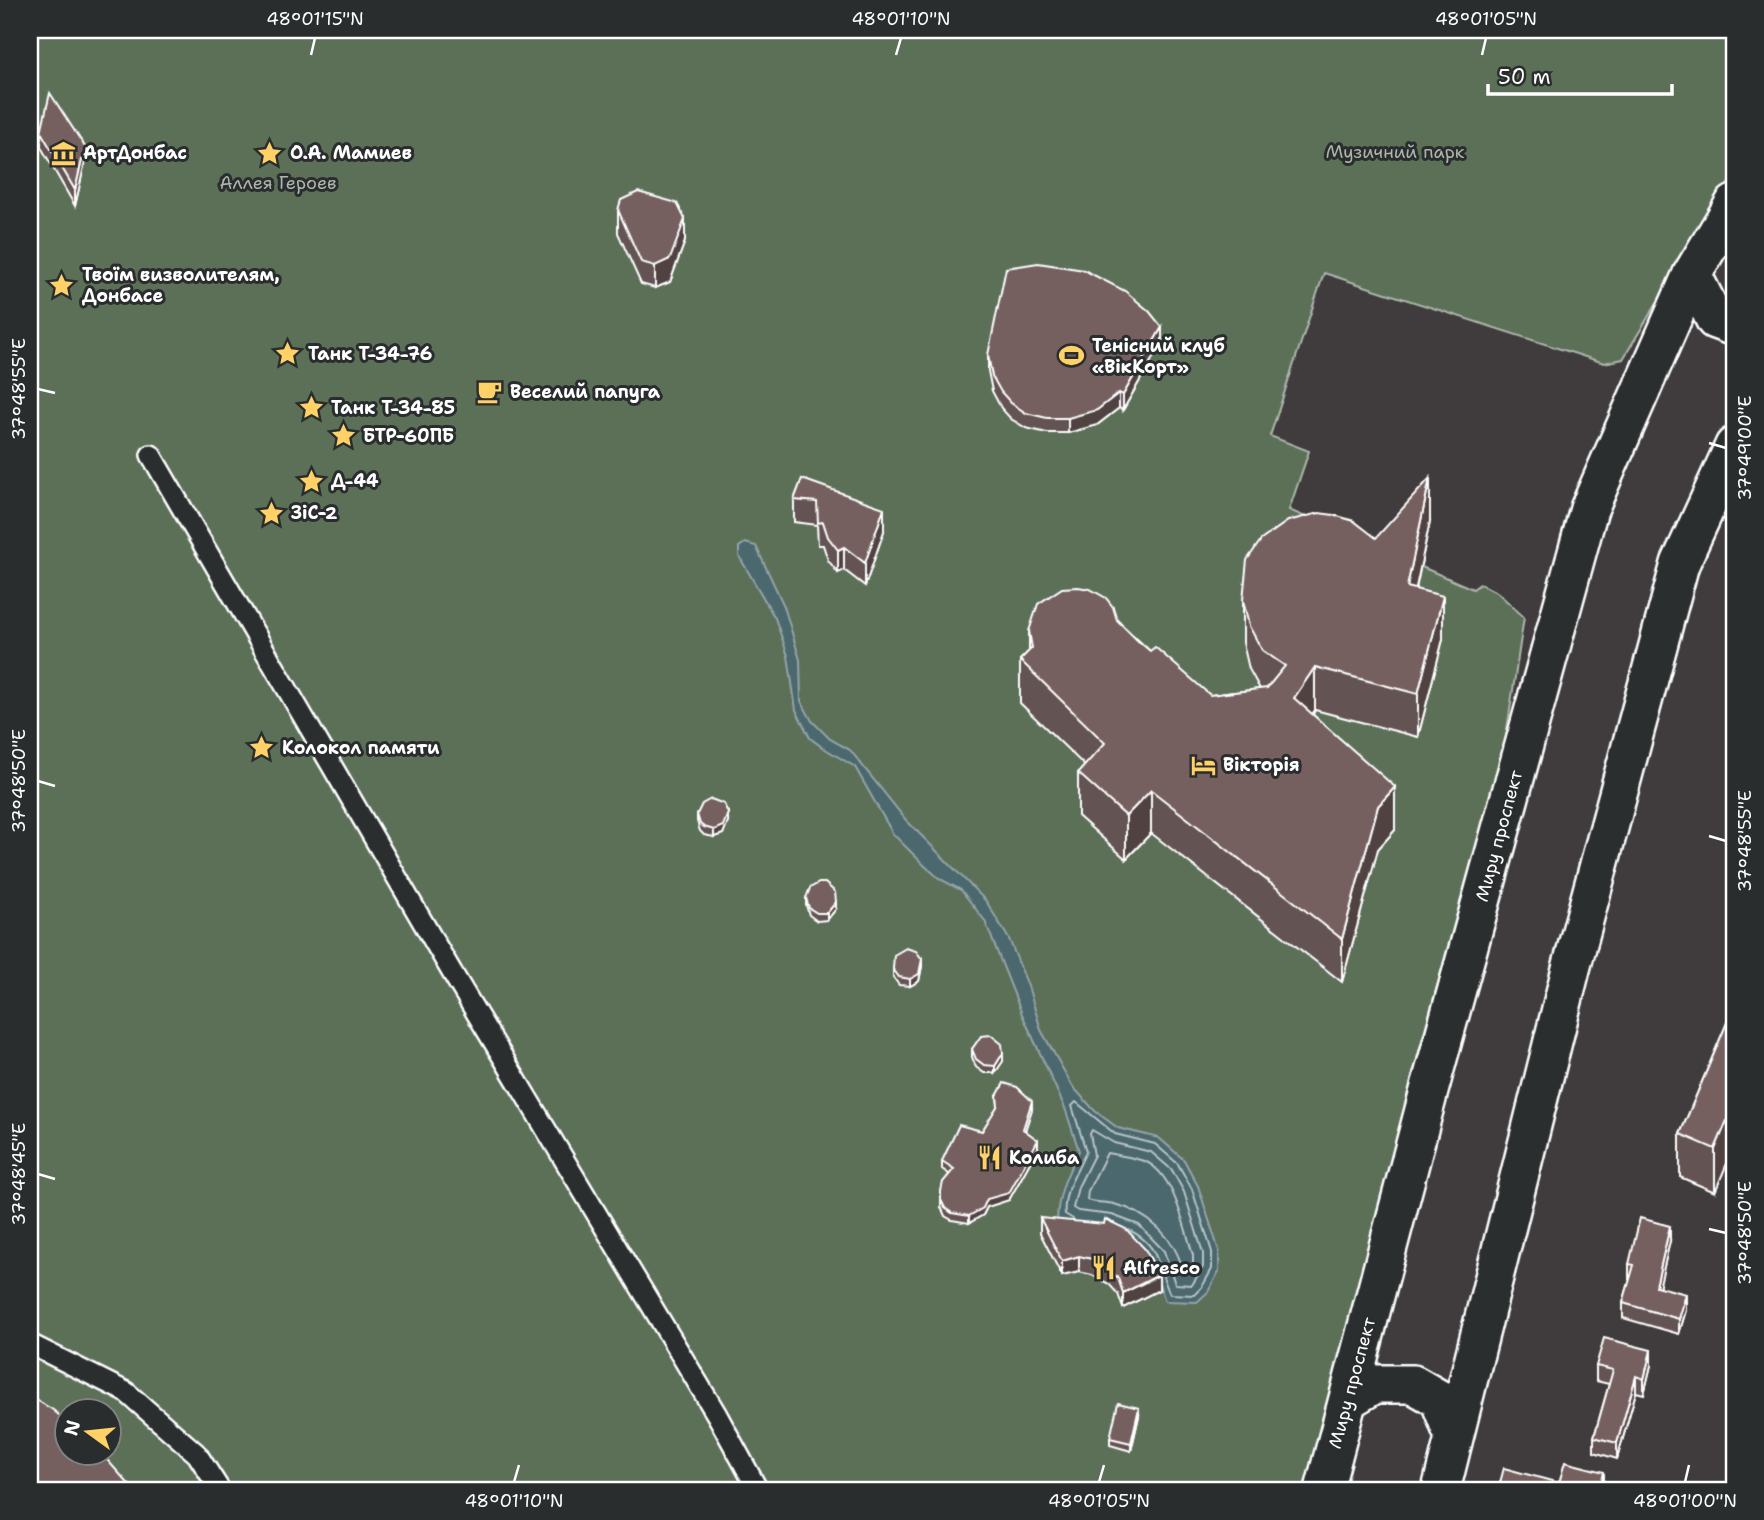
<svg xmlns="http://www.w3.org/2000/svg" width="1764" height="1520" viewBox="0 0 1764 1520" font-family="'Shantell Sans',sans-serif">
	<style>
		.green { fill: #5b6f59; stroke: #adb7ac; stroke-width: 2; fill-rule: evenodd }
		.water { fill: #4b686e; stroke: #93a4a8; stroke-width: 2 }
		.lines { fill: none; stroke-linecap: round; stroke-linejoin: round }
		.shore { stroke: #b7c3c5; stroke-width: 2 }
		.pedestrian-casing { stroke: #fff; stroke-width: 24 }
		.secondary-casing { stroke: #fff; stroke-width: 42 }
		.pedestrian { stroke: #2a2d2e; stroke-width: 19 }
		.secondary { stroke: #2a2d2e; stroke-width: 37 }
		.wall { fill: #645352; stroke: #fff; stroke-width: 2 }
		.shaded-wall { fill: #514342; stroke: #fff; stroke-width: 2 }
		.building { fill: #74605f; stroke: #fff; stroke-width: 2 }
		.ticks { fill: none; stroke: #fff; stroke-width: 2.5 }
		.labels { text-anchor: middle; stroke-width: 6; stroke-linejoin: round; paint-order: stroke }
		.park-label { font-size: 18px; fill: #adb7ac; stroke: #2a2d2e }
		.poi-label { font-size: 18px; font-weight: bold; fill: #fff; stroke: #2a2d2e; text-anchor: start }
		.street-label { font-size: 18px; fill: #fff; stroke: #2a2d2e }
		.neatline { fill: none; stroke: #fff; stroke-width: 2.5 }
		.ticks-label { font-size: 18px; text-anchor: middle; fill: #fff }
	</style>
	<rect width="100%" height="100%" fill="#403c3d"/>
	<filter id="ink" filterUnits="userSpaceOnUse"><feTurbulence type="fractalNoise" baseFrequency=".0143" numOctaves="2"/><feDisplacementMap in="SourceGraphic" scale="14" xChannelSelector="R" yChannelSelector="G"/><feConvolveMatrix kernelMatrix="1 2 1 2 8 2 1 2 1" color-interpolation-filters="sRGB"/></filter>
	<g filter="url(#ink)">
		<path class="green" d="M 30,30 L 1734,30 L 1734,174 L 1623,359 L 1604,363 L 1324,273 L 1270,436 L 1309,451 L 1289,510 L 1473,589 L 1480,584 L 1497,592 L 1524,617 L 1505,743 L 1418,1055 L 1305,1490 L 30,1490 ZM 66,1412 L 108,1412 L 108,1454 L 66,1454 Z"/>
		<path class="water" d="M 745,543 L 756,546 L 784,606 L 800,660 L 801,701 L 812,721 L 830,739 L 850,750 L 906,820 L 986,901 L 1009,939 L 1028,986 L 1041,1030 L 1073,1087 L 1095,1111 L 1118,1128 L 1159,1138 L 1184,1160 L 1198,1186 L 1219,1251 L 1219,1271 L 1208,1292 L 1197,1302 L 1165,1301 L 1151,1259 L 1142,1248 L 1057,1224 C 1057,1196 1066,1175 1079,1151 L 1065,1108 L 1022,1014 L 985,921 L 961,890 L 940,879 L 925,866 L 893,834 L 855,767 L 822,747 L 810,738 L 796,710 L 788,656 L 775,618 L 739,556 L 739,547 Z"/>
		<g class="lines">
			<path class="shore" d="M 1092,1130 L 1114,1143 L 1151,1152 L 1172,1170 L 1184,1192 L 1203,1253 L 1203,1267 L 1192,1285 L 1175,1284 L 1164,1251 L 1139,1225 L 1112,1215 L 1078,1211 L 1073,1208 L 1078,1187 L 1094,1155 L 1090,1134 Z
				M 1107,1153 C 1119,1155 1132,1157 1144,1161 C 1174,1172 1184,1227 1193,1255 L 1193,1264 L 1188,1273 L 1183,1271 C 1176,1238 1147,1212 1114,1204 C 1105,1202 1095,1203 1087,1200 L 1088,1191 Z
				M 1073,1219 L 1065,1214 C 1062,1191 1078,1172 1086,1151 L 1072,1106 L 1076,1102 L 1115,1134 L 1155,1144 L 1178,1164 L 1192,1189 L 1212,1252 L 1212,1269 L 1202,1287 L 1194,1295 L 1170,1294 C 1157,1268 1161,1245 1129,1230"/>
			<defs>
				<path id="pedestrian" d="M 151,455 L 453,974 L 717,1415 L 758,1490
					M 30,1344 L 126,1392 L 197,1454 L 220,1490"/>
				<path id="secondary" d="M 1692,274 L 1715,320 L 1734,327
					M 1348,1400 L 1375,1384 L 1413,1384 L 1439,1399 L 1454,1437
					M 1324,1490 L 1429,1091 L 1589,509 L 1692,274 L 1734,204
					M 1441,1490 L 1571,969 L 1680,564 L 1734,446"/>
			</defs>
			<use href="#pedestrian" class="pedestrian-casing"/>
			<use href="#secondary" class="secondary-casing"/>
			<use href="#pedestrian" class="pedestrian"/>
			<use href="#secondary" class="secondary"/>
		</g>
		<path class="wall" d="M 41,132 L 85,162 L 75,206 L 41,147 Z
			M 618,210 L 685,241 L 670,282 L 655,288 L 641,284 L 618,233 Z
			M 1162,342 L 1123,410 L 1119,408 L 1097,425 L 1068,433 L 1047,433 L 1026,428 L 1011,419 L 1001,408 L 992,391 L 988,371 L 988,355 Z
			M 802,479 L 884,531 L 865,586 L 844,570 L 838,573 L 828,560 L 823,545 L 818,545 L 817,525 L 794,522 L 794,500 Z
			M 1430,521 L 1416,589 L 1443,639 L 1418,737 L 1315,710 L 1313,714 L 1395,830 L 1378,849 L 1342,982 L 1151,833 L 1126,859 L 1078,816 L 1078,773 L 1085,766 L 1020,703 L 1020,660 L 1029,651 L 1029,631 L 1117,620 L 1150,651 L 1210,695 L 1260,689 L 1249,669 L 1243,643 L 1243,600 L 1376,538 Z
			M 697,814 L 728,821 L 723,834 L 714,837 L 704,835 L 700,831 L 697,821 Z
			M 806,898 L 836,909 L 827,920 L 817,921 L 809,915 L 806,905 Z
			M 922,966 L 919,981 L 910,986 L 899,985 L 893,977 L 893,969 Z
			M 1734,1006 L 1715,1192 L 1680,1177 L 1680,1134 Z
			M 972,1049 L 1003,1061 L 995,1073 L 984,1073 L 976,1067 L 972,1057 Z
			M 997,1096 L 1032,1109 L 1025,1130 L 1038,1148 L 1009,1200 L 987,1207 L 983,1215 L 969,1223 L 952,1220 L 945,1216 L 941,1207 L 941,1191 L 949,1174 L 942,1169 L 942,1161 L 982,1131 L 998,1106 Z
			M 1040,1218 L 1159,1290 L 1123,1308 L 1118,1294 L 1109,1284 L 1092,1275 L 1079,1272 L 1062,1276 L 1040,1233 Z
			M 1670,1241 L 1659,1287 L 1686,1310 L 1679,1334 L 1623,1318 L 1623,1303 L 1630,1279 L 1629,1279 L 1629,1264 Z
			M 1651,1365 L 1644,1394 L 1636,1392 L 1617,1459 L 1594,1452 L 1594,1437 L 1609,1384 L 1596,1381 L 1596,1366 Z
			M 1139,1416 L 1131,1451 L 1110,1445 L 1110,1438 Z"/>
		<path class="shaded-wall" d="M 85,147 L 85,162 L 75,206 L 75,190 Z
			M 685,219 L 685,241 L 670,282 L 655,288 L 655,266 Z
			M 1162,327 L 1162,342 L 1123,410 L 1123,395 Z
			M 1119,393 L 1119,408 L 1097,425 L 1068,433 L 1068,418 Z
			M 1430,478 L 1430,521 L 1407,630 L 1407,587 Z
			M 884,508 L 884,531 L 865,586 L 865,563 Z
			M 844,547 L 844,570 L 838,573 L 838,550 Z
			M 1443,596 L 1443,639 L 1418,737 L 1418,694 Z
			M 1315,667 L 1315,710 L 1294,741 L 1294,698 Z
			M 1395,787 L 1395,830 L 1378,849 L 1342,982 L 1342,939 L 1378,806 Z
			M 1151,790 L 1151,833 L 1126,859 L 1126,816 Z
			M 728,813 L 728,821 L 723,834 L 714,837 L 714,830 Z
			M 836,902 L 836,909 L 827,920 L 827,913 Z
			M 922,959 L 922,966 L 919,981 L 910,986 L 910,979 Z
			M 1003,1053 L 1003,1061 L 995,1073 L 995,1066 Z
			M 1032,1101 L 1032,1109 L 1023,1137 L 1023,1129 Z
			M 1734,1104 L 1734,1147 L 1715,1192 L 1715,1149 Z
			M 1038,1140 L 1038,1148 L 1009,1200 L 987,1207 L 983,1215 L 969,1223 L 969,1216 L 987,1199 Z
			M 1670,1226 L 1670,1241 L 1656,1301 L 1656,1286 Z
			M 1079,1256 L 1079,1272 L 1062,1276 L 1062,1261 Z
			M 1159,1275 L 1159,1290 L 1123,1308 L 1123,1293 Z
			M 1686,1294 L 1686,1310 L 1679,1334 L 1679,1319 Z
			M 1651,1350 L 1651,1365 L 1644,1394 L 1644,1379 Z
			M 1636,1376 L 1636,1392 L 1617,1459 L 1617,1443 Z
			M 1139,1408 L 1139,1416 L 1131,1451 L 1131,1443 Z
			M 1604,1472 L 1604,1490 L 1599,1490 Z"/>
		<path class="building" d="M 50,93 L 85,147 L 75,190 L 41,132 Z
			M 638,192 L 677,203 L 685,219 L 670,259 L 655,266 L 641,262 L 618,210 L 621,200 Z
			M 1038,263 L 1084,270 L 1125,291 L 1149,311 L 1162,327 L 1123,395 L 1119,393 L 1097,410 L 1068,418 L 1047,418 L 1026,413 L 1011,403 L 1001,392 L 992,376 L 988,355 L 1006,268 Z
			M 1430,478 L 1407,587 L 1443,596 L 1418,694 L 1315,667 L 1294,698 L 1395,787 L 1378,806 L 1342,939 L 1151,790 L 1126,816 L 1078,773 L 1105,743 L 1020,660 L 1032,648 L 1029,631 L 1038,604 L 1062,588 L 1078,587 L 1090,589 L 1106,598 L 1113,607 L 1117,620 L 1137,640 L 1150,651 L 1155,647 L 1210,695 L 1267,688 L 1285,666 L 1262,650 L 1249,626 L 1243,600 L 1247,560 L 1261,540 L 1288,521 L 1319,513 L 1334,515 L 1354,521 L 1376,538 Z
			M 802,479 L 884,508 L 865,563 L 844,547 L 838,550 L 828,537 L 823,522 L 818,523 L 817,502 L 794,500 Z
			M 711,799 L 724,804 L 728,813 L 723,826 L 714,830 L 704,827 L 700,824 L 697,814 L 702,804 Z
			M 819,883 L 825,883 L 835,892 L 836,902 L 827,913 L 817,913 L 809,908 L 806,898 L 810,888 Z
			M 906,948 L 916,951 L 922,959 L 919,974 L 910,979 L 899,977 L 893,969 L 894,955 Z
			M 1734,1006 L 1734,1104 L 1715,1149 L 1680,1134 Z
			M 991,1035 L 1002,1044 L 1003,1053 L 995,1066 L 984,1065 L 976,1059 L 972,1049 L 981,1036 Z
			M 1004,1083 L 1017,1087 L 1032,1101 L 1023,1129 L 1038,1140 L 1009,1193 L 987,1199 L 983,1208 L 969,1216 L 952,1213 L 945,1208 L 941,1200 L 941,1191 L 943,1182 L 954,1169 L 942,1161 L 959,1125 L 982,1131 L 998,1105 L 997,1096 Z
			M 1040,1218 L 1104,1224 L 1105,1219 L 1126,1229 L 1145,1249 L 1159,1275 L 1123,1293 L 1118,1278 L 1109,1269 L 1092,1259 L 1079,1256 L 1062,1261 Z
			M 1640,1218 L 1670,1226 L 1656,1286 L 1686,1294 L 1679,1319 L 1623,1303 L 1634,1265 L 1629,1264 Z
			M 1604,1338 L 1651,1350 L 1644,1379 L 1636,1376 L 1617,1443 L 1594,1437 L 1613,1370 L 1596,1366 Z
			M 30,1396 L 53,1410 L 66,1421 L 66,1453 L 101,1453 L 134,1490 L 30,1490 Z
			M 1118,1403 L 1139,1408 L 1131,1443 L 1110,1438 Z
			M 1565,1462 L 1604,1472 L 1599,1490 L 1498,1490 L 1504,1468 L 1559,1483 Z"/>
	</g>
	<path class="ticks" d="M 311,55 L 315,38M 896,55 L 901,38M 1482,55 L 1486,38M 38,389 L 55,393M 1709,443 L 1726,448M 38,781 L 55,786M 1709,836 L 1726,841M 38,1174 L 55,1179M 1709,1229 L 1726,1233M 514,1482 L 519,1465M 1099,1482 L 1104,1465M 1685,1482 L 1689,1465"/>
	<defs>
		<symbol id="museum-bare" viewBox="-9 -9 18 18"><path d="M0-6L6-3V-2H-6V-3ZM-5-1h2V3h-2ZM-1-1h2V3h-2ZM3-1h2V3H3ZM-6 4H6V6H-6Z" fill="#ffd166" stroke="#2a2d2e" stroke-width="2.5" paint-order="stroke"/></symbol>
		<symbol id="sight-bare" viewBox="-9 -9 18 18"><path d="M0-6L1.8-2.2L6-1.7L2.9 1.2L3.7 5.4L0 3.3L-3.7 5.4L-2.9 1.2L-6-1.7L-1.8-2.2Z" fill="#ffd166" stroke="#2a2d2e" stroke-width="2.5" paint-order="stroke"/></symbol>
		<symbol id="stadium-bare" viewBox="-9 -9 18 18"><path d="M0-5a6.5 5 0 1 0 0 10a6.5 5 0 1 0 0-10ZM-3.5-1.8h7v3.6h-7Z" fill="#ffd166" stroke="#2a2d2e" stroke-width="2.5" paint-order="stroke"/></symbol>
		<symbol id="cafe-bare" viewBox="-9 -9 18 18"><path d="M-5.5-4.5H6V0H3Q3 3.5 0 3.5H-2.5Q-5.5 3.5-5.5 0ZM3-3.2v2h1.7v-2ZM-6 4.5H4V6H-6Z" fill="#ffd166" stroke="#2a2d2e" stroke-width="2.5" paint-order="stroke"/></symbol>
		<symbol id="hotel-bare" viewBox="-9 -9 18 18"><path d="M-6-4.5h1.5V1H6V5H4.5V3h-9V5H-6ZM-4 0a1.8 1.8 0 1 1 3.6 0ZM.5 0V-2.5h3Q6-2.5 6 0Z" fill="#ffd166" stroke="#2a2d2e" stroke-width="2.5" paint-order="stroke"/></symbol>
		<symbol id="restaurant-bare" viewBox="-9 -9 18 18"><path d="M-5-6h1v4h1v-4h1v4h1v-4h1v5L-1.5 .5V6h-2V.5L-5-1ZM5-6V6H3V1.5H1.5Q1.5-4 5-6Z" fill="#ffd166" stroke="#2a2d2e" stroke-width="2.5" paint-order="stroke"/></symbol>
	</defs>
	<g fill-rule="evenodd">
		<use href="#museum-bare" x="46" y="136" width="35" height="35"/>
		<use href="#sight-bare" x="252" y="136" width="35" height="35"/>
		<use href="#sight-bare" x="44" y="268" width="35" height="35"/>
		<use href="#sight-bare" x="270" y="336" width="35" height="35"/>
		<use href="#stadium-bare" x="1054" y="338" width="35" height="35"/>
		<use href="#cafe-bare" x="472" y="374" width="35" height="35"/>
		<use href="#sight-bare" x="294" y="390" width="35" height="35"/>
		<use href="#sight-bare" x="326" y="418" width="35" height="35"/>
		<use href="#sight-bare" x="294" y="464" width="35" height="35"/>
		<use href="#sight-bare" x="254" y="496" width="35" height="35"/>
		<use href="#sight-bare" x="244" y="730" width="35" height="35"/>
		<use href="#hotel-bare" x="1186" y="748" width="35" height="35"/>
		<use href="#restaurant-bare" x="972" y="1140" width="35" height="35"/>
		<use href="#restaurant-bare" x="1086" y="1250" width="35" height="35"/>
	</g>
	<g class="labels">
		<g class="park-label">
			<text x="1395" y="158">Музичний парк</text>
			<text x="278" y="189">Аллея Героев</text>
		</g>
		<g class="poi-label">
			<text x="83" y="159">АртДонбас</text>
			<text x="290" y="159">О.А. Мамиев</text>
			<text x="82" y="281">Твоїм визволителям,<tspan x="82" dy="21">Донбасе</tspan></text>
			<text x="1092" y="352">Тенісний клуб<tspan x="1092" dy="21">«ВікКорт»</tspan></text>
			<text x="308" y="360">Танк Т-34-76</text>
			<text x="510" y="398">Веселий папуга</text>
			<text x="331" y="414">Танк Т-34-85</text>
			<text x="363" y="442">БТР-60ПБ</text>
			<text x="331" y="487">Д-44</text>
			<text x="291" y="519">ЗіС-2</text>
			<text x="282" y="754">Колокол памяти</text>
			<text x="1223" y="771">Вікторія</text>
			<text x="1009" y="1164">Колиба</text>
			<text x="1123" y="1274">Alfresco</text>
		</g>
		<g class="street-label">
			<text transform="translate(1499 836) rotate(-75)" y="6">Миру проспект</text>
			<text transform="translate(1352 1383) rotate(-75)" y="6">Миру проспект</text>
		</g>
	</g>
	<rect width="1764" height="1520" fill="none" stroke="#2a2d2e" stroke-width="77"/>
	<g transform="translate(88 1432) rotate(285)"><circle r="33" fill="#2a2d2e" stroke="#7f8182" stroke-width="2"/>
	<path d="M0-5L12 26L0 18L-12 26Z" fill="#ffd166"/>
	<text y="-10" font-size="19" font-weight="bold" text-anchor="middle" fill="#ffffff">N</text>
	</g>
	<path d="M1488 84v10h184v-10" fill="none" stroke="#ffffff" stroke-width="3.5"/>
	<text x="1498" y="84" font-size="21" fill="#ffffff" stroke="#2a2d2e" stroke-width="5" paint-order="stroke">50 m</text>
	<rect x="38" y="38" width="1688" height="1444" class="neatline"/>
	<g class="ticks-label">
		<text x="315" y="25">48°01'15"N</text>
		<text x="901" y="25">48°01'10"N</text>
		<text x="1486" y="25">48°01'05"N</text>
		<text transform="translate(19 389) rotate(-90)" y="6">37°48'55"E</text>
		<text transform="translate(1745 448) rotate(-90)" y="6">37°49'00"E</text>
		<text transform="translate(19 781) rotate(-90)" y="6">37°48'50"E</text>
		<text transform="translate(1745 841) rotate(-90)" y="6">37°48'55"E</text>
		<text transform="translate(19 1174) rotate(-90)" y="6">37°48'45"E</text>
		<text transform="translate(1745 1233) rotate(-90)" y="6">37°48'50"E</text>
		<text x="514" y="1507">48°01'10"N</text>
		<text x="1099" y="1507">48°01'05"N</text>
		<text x="1685" y="1507">48°01'00"N</text>
	</g>
</svg>
